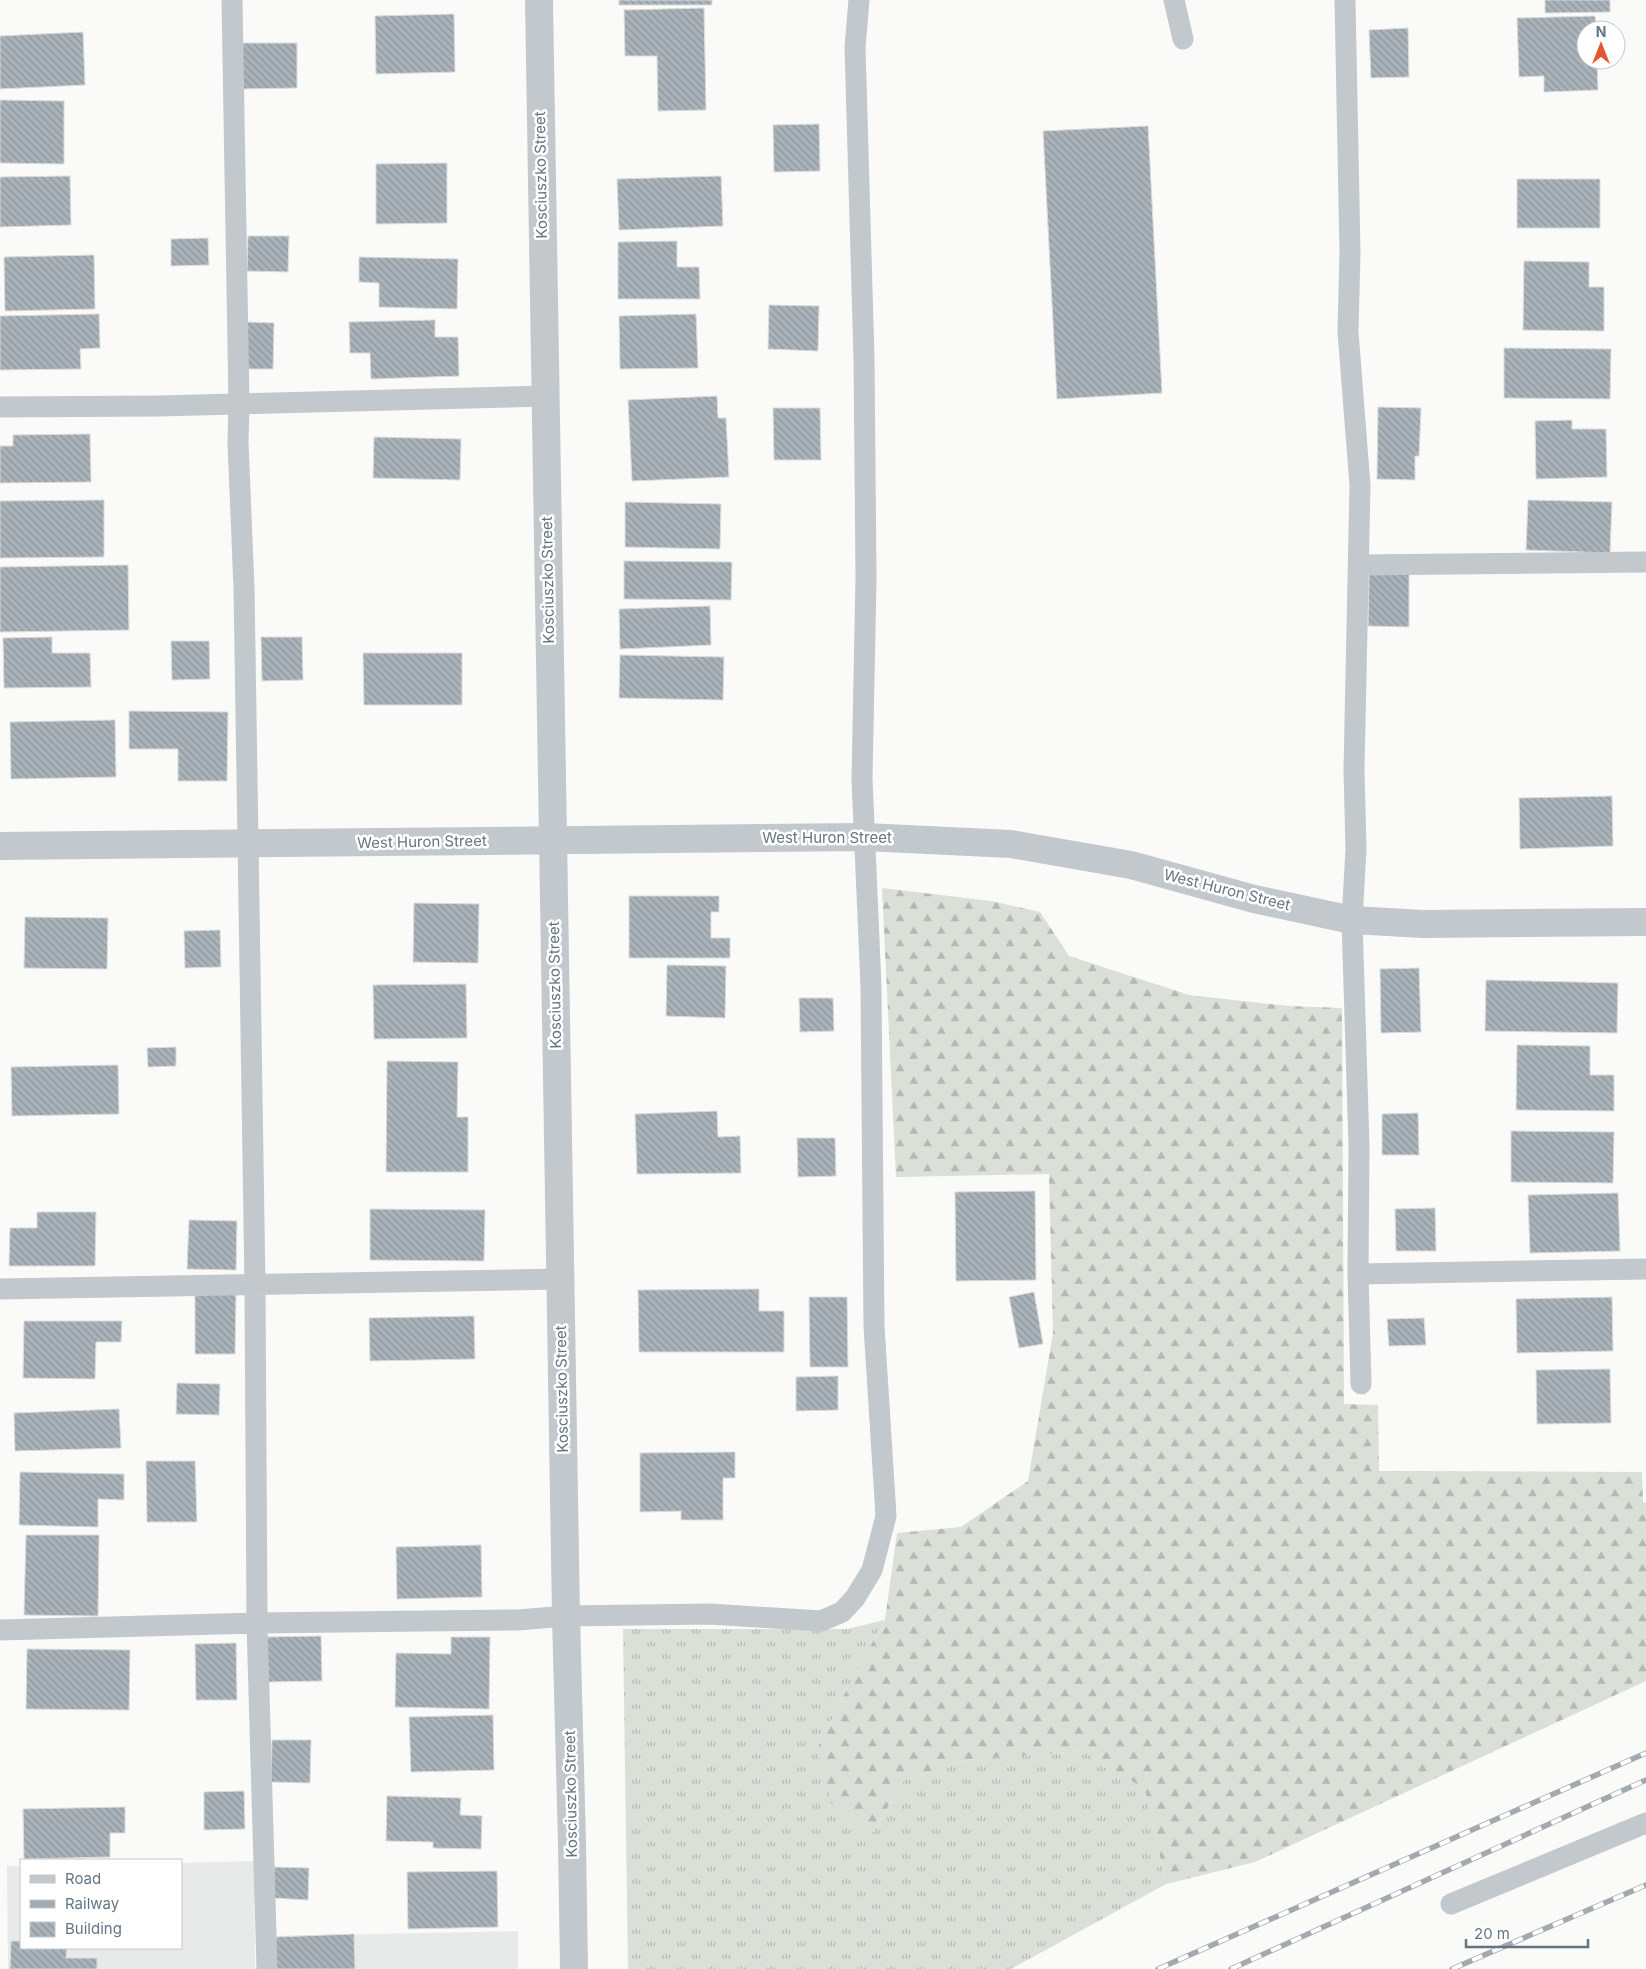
<svg xmlns="http://www.w3.org/2000/svg" width="1646" height="1969" viewBox="0 0 1646 1969" font-family="Inter,sans-serif">
	<style>
		.built { fill: #e8e9e9 }
		.grass { fill: url(#grass-tufts) }
		.forest { fill: url(#forest-firs) }
		.building { fill: url(#building-back-hatch); stroke: #dcdcda }
		.lines { fill: none; stroke-linecap: round; stroke-linejoin: round }
		.lane { stroke: #c3c8cc; stroke-width: 21 }
		.street { stroke: #c3c8cc; stroke-width: 28 }
		.rail-casing { stroke: #a2aab0; stroke-width: 5.5 }
		.rail { stroke: #fff; stroke-width: 4; stroke-dasharray: 11; stroke-linecap: butt }
		.labels { text-anchor: middle; stroke-width: 5; stroke-linejoin: round; paint-order: stroke }
		.street-label { font-size: 15px; fill: #657683; stroke: #fff }
	</style>
	<defs>
		<pattern id="grass-tufts" width="24" height="20" patternUnits="userSpaceOnUse" patternTransform="scale(1.25)"><rect width="24" height="20" fill="#dadfd7"/><path d="M3 7l-1-3M5 7V3M7 7l1-3M15 17l-1-3M17 17v-4M19 17l1-3" fill="none" stroke="#b4b9b4"/></pattern>
		<pattern id="forest-firs" width="22" height="20" patternUnits="userSpaceOnUse" patternTransform="scale(1.25)"><rect width="22" height="20" fill="#dadfd7"/><path d="M5 1l3.5 6h-7zM16 11l3.5 6h-7z" fill="#b4b9b4"/></pattern>
		<pattern id="building-back-hatch" width="6" height="6" patternUnits="userSpaceOnUse" patternTransform="scale(1.25)"><rect width="6" height="6" fill="#aab3b9"/><path d="M-1 5l2 2M0 0l6 6M5-1l2 2" fill="none" stroke="#8e969c"/></pattern>
	</defs>
	<rect width="100%" height="100%" fill="#fafaf8"/>
	<path class="built" d="M 254,1861 L 255,1969 L 8,1969 L 7,1866 L 21,1866 L 21,1948 L 181,1948 L 181,1863 Z
		M 518,1931 L 518,1969 L 276,1969 L 274,1936 Z"/>
	<path class="grass" d="M 885,1620 L 852,1679 L 817,1749 L 873,1832 L 904,1780 L 966,1760 L 1084,1751 L 1145,1788 L 1166,1884 L 1011,1969 L 628,1969 L 623,1629 L 847,1629 Z"/>
	<path class="forest" d="M 882,888 L 991,901 L 1040,912 L 1069,956 L 1189,995 L 1289,1006 L 1342,1008 L 1344,1404 L 1378,1405 L 1379,1471 L 1642,1472 L 1643,1502 L 1646,1503 L 1646,1681 L 1255,1862 L 1166,1884 L 1145,1789 L 1084,1751 L 966,1760 L 904,1780 L 873,1832 L 831,1803 L 817,1749 L 852,1679 L 885,1620 L 897,1533 L 961,1527 L 1028,1481 L 1053,1333 L 1049,1174 L 896,1177 Z"/>
	<path class="building" d="M 619,0 L 712,0 L 712,5 L 619,5 Z
		M 1545,0 L 1610,0 L 1610,12 L 1545,13 Z
		M 704,8 L 706,110 L 658,111 L 657,56 L 625,56 L 624,10 Z
		M 454,14 L 455,72 L 376,74 L 375,16 Z
		M 1595,16 L 1596,30 L 1586,30 L 1586,60 L 1597,60 L 1598,90 L 1544,92 L 1544,76 L 1519,77 L 1517,18 Z
		M 1408,28 L 1409,77 L 1371,78 L 1369,30 Z
		M 83,32 L 85,85 L 0,89 L 0,36 Z
		M 241,43 L 297,43 L 297,88 L 241,89 Z
		M 0,100 L 64,101 L 64,164 L 0,163 Z
		M 819,124 L 820,171 L 774,172 L 773,125 Z
		M 1148,126 L 1162,393 L 1057,399 L 1043,131 Z
		M 447,163 L 447,223 L 376,224 L 376,164 Z
		M 70,176 L 71,225 L 0,227 L 0,177 Z
		M 721,176 L 723,226 L 619,230 L 617,179 Z
		M 1517,179 L 1600,179 L 1600,228 L 1517,228 Z
		M 248,236 L 289,236 L 288,272 L 247,271 Z
		M 208,238 L 209,265 L 171,266 L 171,239 Z
		M 677,241 L 677,267 L 699,267 L 700,299 L 618,299 L 618,242 Z
		M 94,255 L 95,309 L 5,311 L 4,257 Z
		M 359,257 L 458,259 L 457,309 L 379,307 L 379,283 L 359,282 Z
		M 1524,261 L 1589,262 L 1589,287 L 1604,287 L 1604,331 L 1523,330 Z
		M 769,305 L 819,306 L 818,351 L 768,349 Z
		M 99,314 L 100,348 L 80,349 L 81,369 L 0,370 L 0,316 Z
		M 696,314 L 698,368 L 620,369 L 619,316 Z
		M 435,320 L 435,337 L 458,337 L 459,376 L 371,379 L 370,353 L 350,353 L 349,322 Z
		M 247,322 L 274,323 L 273,369 L 246,369 Z
		M 1504,348 L 1611,349 L 1610,399 L 1504,398 Z
		M 717,396 L 718,418 L 726,418 L 729,477 L 632,481 L 628,400 Z
		M 1378,407 L 1421,408 L 1419,456 L 1415,456 L 1415,480 L 1377,479 Z
		M 773,408 L 820,408 L 821,460 L 774,460 Z
		M 1572,420 L 1572,429 L 1606,429 L 1607,477 L 1536,479 L 1535,421 Z
		M 90,434 L 91,482 L 0,483 L 0,446 L 13,446 L 13,435 Z
		M 374,437 L 461,439 L 460,480 L 373,478 Z
		M 104,500 L 104,557 L 0,558 L 0,501 Z
		M 1528,500 L 1612,502 L 1610,553 L 1526,550 Z
		M 625,502 L 721,504 L 720,549 L 625,547 Z
		M 624,561 L 732,562 L 731,600 L 624,599 Z
		M 128,565 L 129,630 L 0,632 L 0,567 Z
		M 1369,574 L 1409,574 L 1409,627 L 1368,626 Z
		M 710,606 L 711,645 L 620,649 L 619,609 Z
		M 52,637 L 52,653 L 90,653 L 91,687 L 4,688 L 3,638 Z
		M 261,637 L 302,637 L 303,680 L 262,681 Z
		M 171,641 L 209,641 L 210,679 L 172,680 Z
		M 363,653 L 462,653 L 462,705 L 364,705 Z
		M 620,655 L 724,657 L 723,700 L 619,698 Z
		M 129,711 L 228,712 L 227,781 L 178,781 L 178,749 L 129,749 Z
		M 115,720 L 116,777 L 11,779 L 10,722 Z
		M 1612,796 L 1613,846 L 1520,849 L 1519,798 Z
		M 629,896 L 719,896 L 719,912 L 711,912 L 711,938 L 730,938 L 730,958 L 629,958 Z
		M 414,903 L 479,904 L 478,963 L 413,962 Z
		M 25,917 L 108,918 L 107,969 L 24,968 Z
		M 220,930 L 221,967 L 185,968 L 184,931 Z
		M 667,965 L 726,966 L 725,1018 L 666,1016 Z
		M 1419,968 L 1421,1032 L 1381,1033 L 1380,969 Z
		M 1486,980 L 1618,983 L 1617,1033 L 1485,1031 Z
		M 466,984 L 467,1038 L 374,1039 L 373,985 Z
		M 799,998 L 833,998 L 834,1031 L 800,1032 Z
		M 1517,1045 L 1590,1046 L 1590,1075 L 1614,1075 L 1614,1111 L 1516,1110 Z
		M 176,1047 L 176,1066 L 148,1067 L 147,1048 Z
		M 387,1061 L 458,1062 L 457,1117 L 468,1117 L 468,1172 L 386,1172 Z
		M 118,1065 L 119,1114 L 12,1116 L 11,1067 Z
		M 717,1111 L 718,1137 L 740,1136 L 741,1173 L 637,1174 L 635,1114 Z
		M 1418,1113 L 1419,1155 L 1382,1155 L 1382,1114 Z
		M 1511,1131 L 1614,1132 L 1613,1183 L 1511,1182 Z
		M 797,1138 L 835,1138 L 836,1176 L 798,1177 Z
		M 1035,1191 L 1036,1280 L 956,1281 L 955,1192 Z
		M 1618,1193 L 1620,1251 L 1530,1253 L 1528,1195 Z
		M 1435,1208 L 1436,1251 L 1396,1251 L 1395,1209 Z
		M 370,1209 L 485,1210 L 484,1261 L 370,1260 Z
		M 37,1212 L 96,1212 L 95,1266 L 9,1266 L 10,1228 L 37,1228 Z
		M 189,1220 L 237,1221 L 236,1270 L 187,1269 Z
		M 759,1289 L 759,1311 L 784,1311 L 784,1352 L 639,1352 L 638,1290 Z
		M 1034,1292 L 1043,1344 L 1019,1348 L 1009,1297 Z
		M 195,1293 L 236,1294 L 235,1354 L 195,1354 Z
		M 809,1297 L 847,1297 L 848,1367 L 810,1367 Z
		M 1612,1297 L 1613,1351 L 1517,1353 L 1516,1299 Z
		M 474,1316 L 475,1359 L 370,1361 L 369,1318 Z
		M 1424,1318 L 1426,1345 L 1389,1346 L 1387,1319 Z
		M 24,1321 L 122,1321 L 121,1342 L 96,1342 L 95,1379 L 23,1378 Z
		M 1610,1369 L 1611,1423 L 1537,1424 L 1536,1370 Z
		M 838,1376 L 838,1410 L 796,1411 L 796,1377 Z
		M 177,1383 L 220,1384 L 219,1415 L 176,1414 Z
		M 119,1409 L 121,1448 L 15,1451 L 14,1413 Z
		M 735,1452 L 735,1478 L 723,1478 L 723,1520 L 681,1520 L 681,1511 L 640,1512 L 640,1453 Z
		M 146,1461 L 195,1461 L 197,1522 L 147,1522 Z
		M 20,1472 L 124,1474 L 124,1500 L 98,1499 L 98,1527 L 19,1525 Z
		M 26,1535 L 99,1535 L 98,1616 L 24,1615 Z
		M 481,1545 L 482,1597 L 397,1599 L 396,1547 Z
		M 321,1636 L 322,1681 L 266,1682 L 265,1637 Z
		M 451,1637 L 490,1637 L 489,1709 L 395,1707 L 396,1653 L 451,1654 Z
		M 236,1643 L 237,1700 L 196,1700 L 195,1644 Z
		M 27,1649 L 130,1650 L 129,1710 L 26,1709 Z
		M 493,1715 L 494,1770 L 411,1772 L 409,1717 Z
		M 272,1740 L 311,1740 L 310,1783 L 271,1782 Z
		M 244,1791 L 245,1829 L 204,1830 L 204,1792 Z
		M 387,1796 L 461,1798 L 460,1815 L 482,1816 L 481,1849 L 433,1848 L 433,1842 L 386,1841 Z
		M 125,1807 L 125,1833 L 110,1833 L 110,1857 L 24,1859 L 23,1809 Z
		M 274,1867 L 309,1868 L 308,1900 L 273,1898 Z
		M 497,1871 L 498,1927 L 408,1929 L 407,1872 Z
		M 354,1934 L 355,1969 L 276,1969 L 275,1937 Z
		M 11,1941 L 21,1941 L 21,1948 L 67,1948 L 66,1958 L 97,1958 L 97,1969 L 10,1969 Z"/>
	<g class="lines">
		<path class="lane" d="M 232,0 L 239,404 L 238,442 L 244,588 L 255,1285 L 257,1623 L 267,1969
			M 1174,0 L 1183,39
			M 1345,0 L 1350,252 L 1348,332 L 1360,485 L 1354,770 L 1356,849 L 1352,920 L 1359,1146 L 1358,1274 L 1361,1384
			M 0,407 L 159,406 L 545,396
			M 1359,565 L 1646,562
			M 1358,1274 L 1646,1269
			M 0,1289 L 561,1279
			M 0,1630 L 257,1623 L 518,1620 L 566,1616 L 710,1614 L 821,1621 L 842,1612 L 855,1598 L 872,1570 L 886,1516 L 874,1326 L 871,986 L 862,779 L 866,578 L 864,358 L 855,47 L 859,0
			M 1451,1904 L 1646,1823"/>
		<path class="street" d="M 539,0 L 566,1616 L 572,1843 L 574,1969
			M 0,846 L 865,837 L 1011,844 L 1131,865 L 1254,899 L 1352,920 L 1423,924 L 1646,922"/>
		<defs>
			<path id="rail" d="M 1158,1969 L 1646,1753
				M 1231,1969 L 1646,1780
				M 1452,1969 L 1646,1885"/>
		</defs>
		<use href="#rail" class="rail-casing"/>
		<use href="#rail" class="rail"/>
	</g>
	<g class="labels">
		<g class="street-label">
			<text transform="translate(541 175) rotate(-91)" y="5">Kosciuszko Street</text>
			<text transform="translate(548 580) rotate(-91)" y="5">Kosciuszko Street</text>
			<text x="827" y="843">West Huron Street</text>
			<text transform="translate(422 842) rotate(-1)" y="5">West Huron Street</text>
			<text transform="translate(1227 890) rotate(14)" y="5">West Huron Street</text>
			<text transform="translate(555 985) rotate(-91)" y="5">Kosciuszko Street</text>
			<text transform="translate(562 1389) rotate(-91)" y="5">Kosciuszko Street</text>
			<text transform="translate(571 1794) rotate(-91)" y="5">Kosciuszko Street</text>
		</g>
	</g>
	<rect x="20" y="1859" width="162" height="90" fill="#ffffff" stroke="#c1c8cd"/>
	<rect x="30" y="1875" width="25" height="8" fill="#c3c8cc" stroke="#c1c8cd"/>
	<text x="65" y="1884" font-size="15" fill="#657683">Road</text>
	<rect x="30" y="1900" width="25" height="8" fill="#a2aab0" stroke="#c1c8cd"/>
	<text x="65" y="1909" font-size="15" fill="#657683">Railway</text>
	<rect x="30" y="1922" width="25" height="15" fill="url(#building-back-hatch)" stroke="#c1c8cd"/>
	<text x="65" y="1934" font-size="15" fill="#657683">Building</text>
	<g transform="translate(1601 45)"><circle r="24" fill="#ffffff" stroke="#c1c8cd"/>
	<path d="M0-4L9 19L0 12L-9 19Z" fill="#e4572e"/>
	<text y="-8" font-size="14" font-weight="bold" text-anchor="middle" fill="#657683">N</text>
	</g>
	<path d="M1466 1939v8h122v-8" fill="none" stroke="#657683" stroke-width="2.5"/>
	<text x="1474" y="1939" font-size="15" fill="#657683" stroke="#ffffff" stroke-width="4" paint-order="stroke">20 m</text>
</svg>
